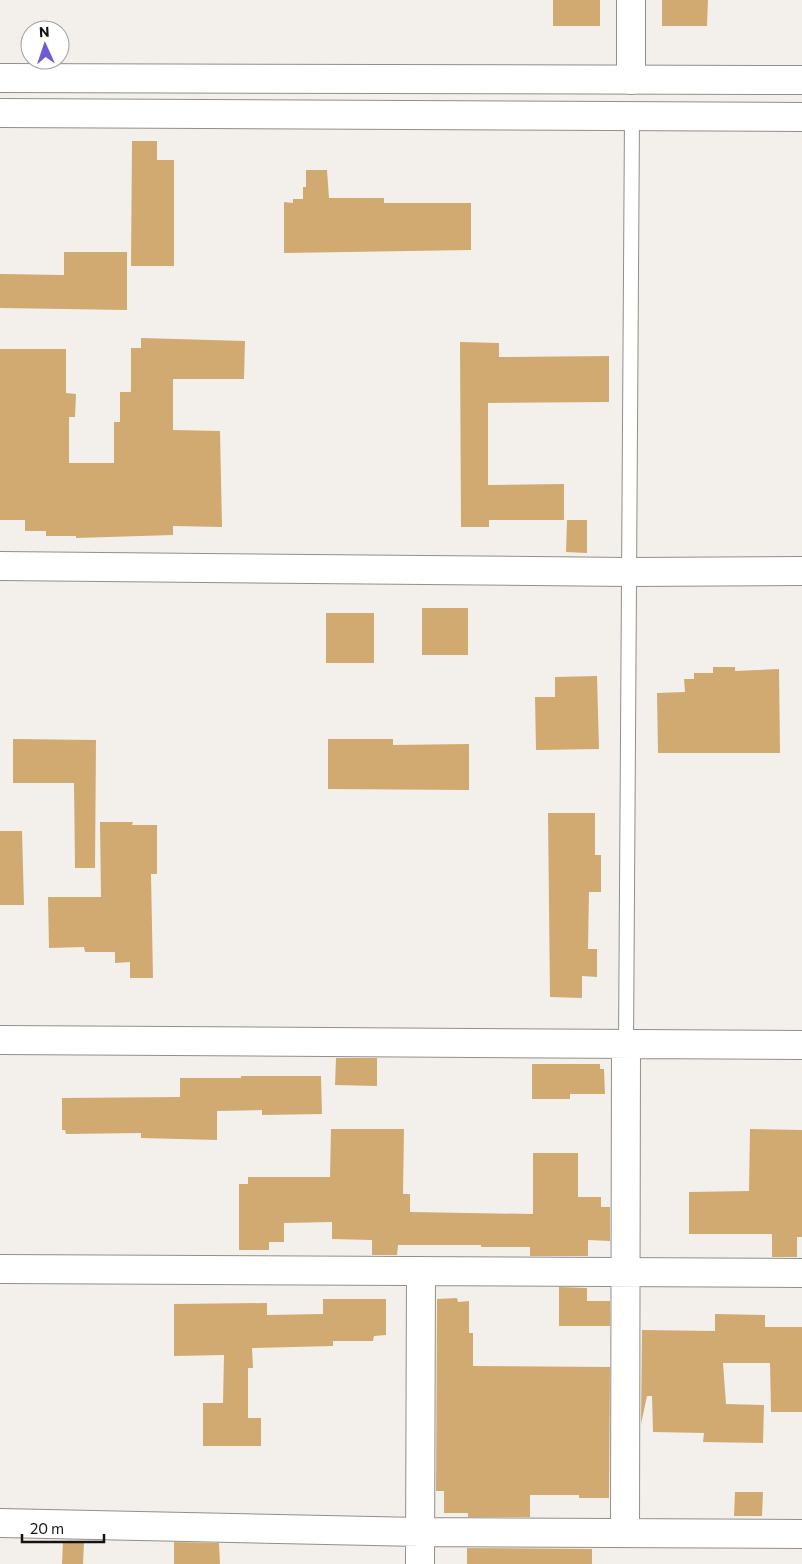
<svg xmlns="http://www.w3.org/2000/svg" width="802" height="1564" viewBox="0 0 802 1564" font-family="Commissioner,sans-serif">
	<style>
		.building { fill: #d1aa71 }
		.lines { fill: none; stroke-linecap: round; stroke-linejoin: round }
		.lane-casing { stroke: #928f8b; stroke-width: 16 }
		.street-casing { stroke: #928f8b; stroke-width: 30 }
		.secondary-casing { stroke: #928f8b; stroke-width: 30 }
		.lane { stroke: #fff; stroke-width: 14 }
		.street { stroke: #fff; stroke-width: 28 }
		.secondary { stroke: #fff; stroke-width: 28 }
	</style>
	<rect width="100%" height="100%" fill="#f3f0eb"/>
	<path class="building" d="M 553,0 L 600,0 L 600,26 L 553,26 Z
		M 662,0 L 708,0 L 707,26 L 662,26 Z
		M 132,141 L 157,141 L 157,160 L 174,160 L 174,266 L 131,266 Z
		M 306,170 L 327,170 L 329,198 L 384,198 L 384,203 L 471,203 L 471,250 L 284,253 L 284,202 L 293,203 L 293,199 L 303,199 L 303,187 L 306,187 Z
		M 64,252 L 127,252 L 127,310 L 0,308 L 0,274 L 64,275 Z
		M 141,338 L 245,341 L 244,379 L 173,379 L 173,430 L 220,431 L 222,527 L 173,526 L 173,535 L 76,538 L 76,536 L 46,536 L 46,531 L 25,531 L 25,520 L 0,520 L 0,349 L 66,349 L 66,393 L 76,394 L 75,417 L 69,417 L 69,463 L 114,463 L 114,422 L 120,422 L 120,392 L 131,392 L 131,348 L 141,348 Z
		M 460,342 L 499,343 L 499,357 L 609,356 L 609,402 L 488,403 L 488,485 L 564,484 L 564,520 L 489,520 L 489,527 L 461,527 Z
		M 567,520 L 587,520 L 587,553 L 566,552 Z
		M 422,608 L 468,608 L 468,655 L 422,655 Z
		M 326,613 L 374,613 L 374,663 L 326,663 Z
		M 713,667 L 735,667 L 735,671 L 779,669 L 780,753 L 658,753 L 657,693 L 685,692 L 684,679 L 694,679 L 694,673 L 713,673 Z
		M 597,676 L 599,749 L 536,750 L 535,697 L 555,697 L 555,677 Z
		M 13,739 L 96,740 L 95,868 L 75,868 L 74,783 L 13,783 Z
		M 328,739 L 393,739 L 393,745 L 469,744 L 469,790 L 328,789 Z
		M 548,813 L 595,813 L 595,855 L 601,855 L 601,892 L 589,892 L 588,949 L 597,949 L 597,977 L 582,976 L 582,998 L 550,997 Z
		M 100,822 L 133,822 L 132,825 L 157,825 L 157,874 L 151,874 L 153,978 L 130,978 L 130,962 L 115,963 L 115,952 L 85,952 L 84,947 L 49,948 L 48,897 L 101,897 Z
		M 0,831 L 22,831 L 24,905 L 0,905 Z
		M 336,1058 L 377,1058 L 377,1086 L 335,1085 Z
		M 532,1064 L 600,1064 L 600,1069 L 604,1069 L 605,1094 L 570,1094 L 570,1099 L 532,1099 Z
		M 241,1076 L 321,1076 L 322,1114 L 262,1115 L 262,1110 L 217,1111 L 217,1140 L 141,1138 L 141,1133 L 66,1134 L 65,1130 L 62,1130 L 62,1098 L 180,1097 L 180,1078 L 241,1078 Z
		M 331,1129 L 404,1129 L 403,1194 L 410,1194 L 410,1212 L 533,1214 L 533,1153 L 578,1153 L 578,1197 L 601,1197 L 601,1207 L 610,1207 L 610,1241 L 588,1240 L 588,1256 L 530,1256 L 530,1247 L 481,1247 L 481,1245 L 398,1245 L 397,1255 L 372,1255 L 372,1240 L 332,1239 L 332,1222 L 284,1223 L 284,1242 L 269,1242 L 269,1250 L 239,1250 L 239,1184 L 248,1184 L 248,1177 L 330,1177 Z
		M 750,1129 L 802,1130 L 802,1237 L 797,1237 L 797,1257 L 772,1257 L 772,1234 L 689,1234 L 689,1192 L 749,1191 Z
		M 559,1287 L 587,1288 L 587,1301 L 610,1301 L 610,1326 L 559,1326 Z
		M 457,1298 L 458,1302 L 469,1301 L 469,1333 L 473,1333 L 473,1366 L 610,1367 L 609,1498 L 579,1498 L 579,1495 L 530,1495 L 530,1517 L 468,1517 L 468,1513 L 444,1513 L 444,1491 L 436,1491 L 437,1299 Z
		M 323,1299 L 386,1299 L 386,1335 L 374,1336 L 373,1341 L 333,1341 L 333,1346 L 252,1348 L 253,1368 L 248,1368 L 248,1418 L 261,1418 L 261,1446 L 203,1446 L 203,1403 L 223,1403 L 224,1355 L 174,1356 L 174,1304 L 267,1303 L 267,1315 L 323,1314 Z
		M 715,1314 L 765,1315 L 765,1327 L 802,1327 L 802,1412 L 771,1412 L 770,1363 L 723,1363 L 726,1404 L 764,1405 L 763,1443 L 703,1442 L 704,1433 L 653,1432 L 652,1396 L 647,1396 L 641,1424 L 642,1330 L 715,1331 Z
		M 735,1492 L 763,1492 L 762,1516 L 734,1516 Z
		M 63,1541 L 84,1542 L 83,1564 L 62,1564 Z
		M 174,1542 L 219,1543 L 220,1564 L 174,1564 Z
		M 467,1548 L 592,1549 L 592,1564 L 467,1564 Z"/>
	<g class="lines">
		<defs>
			<path id="lane" d="M 626,1045 L 632,117"/>
			<path id="street" d="M 631,80 L 631,0
				M 0,566 L 629,572 L 802,571
				M 0,1040 L 802,1045
				M 0,1269 L 802,1273
				M 0,1523 L 420,1532 L 802,1534
				M 625,1532 L 626,1045
				M 420,1564 L 421,1271"/>
			<path id="secondary" d="M 0,78 L 802,80
				M 0,113 L 802,117"/>
		</defs>
		<use href="#lane" class="lane-casing"/>
		<use href="#street" class="street-casing"/>
		<use href="#secondary" class="secondary-casing"/>
		<use href="#lane" class="lane"/>
		<use href="#street" class="street"/>
		<use href="#secondary" class="secondary"/>
	</g>
	<g transform="translate(45 45) rotate(357)"><circle r="24" fill="#ffffff" stroke="#a1a1a0"/>
	<path d="M0-4L9 19L0 12L-9 19Z" fill="#6e5ad4"/>
	<text y="-8" font-size="14" font-weight="bold" text-anchor="middle" fill="#141312">N</text>
	</g>
	<path d="M22 1534v8h82v-8" fill="none" stroke="#141312" stroke-width="2.5"/>
	<text x="30" y="1534" font-size="15" fill="#141312" stroke="#ffffff" stroke-width="4" paint-order="stroke">20 m</text>
</svg>
